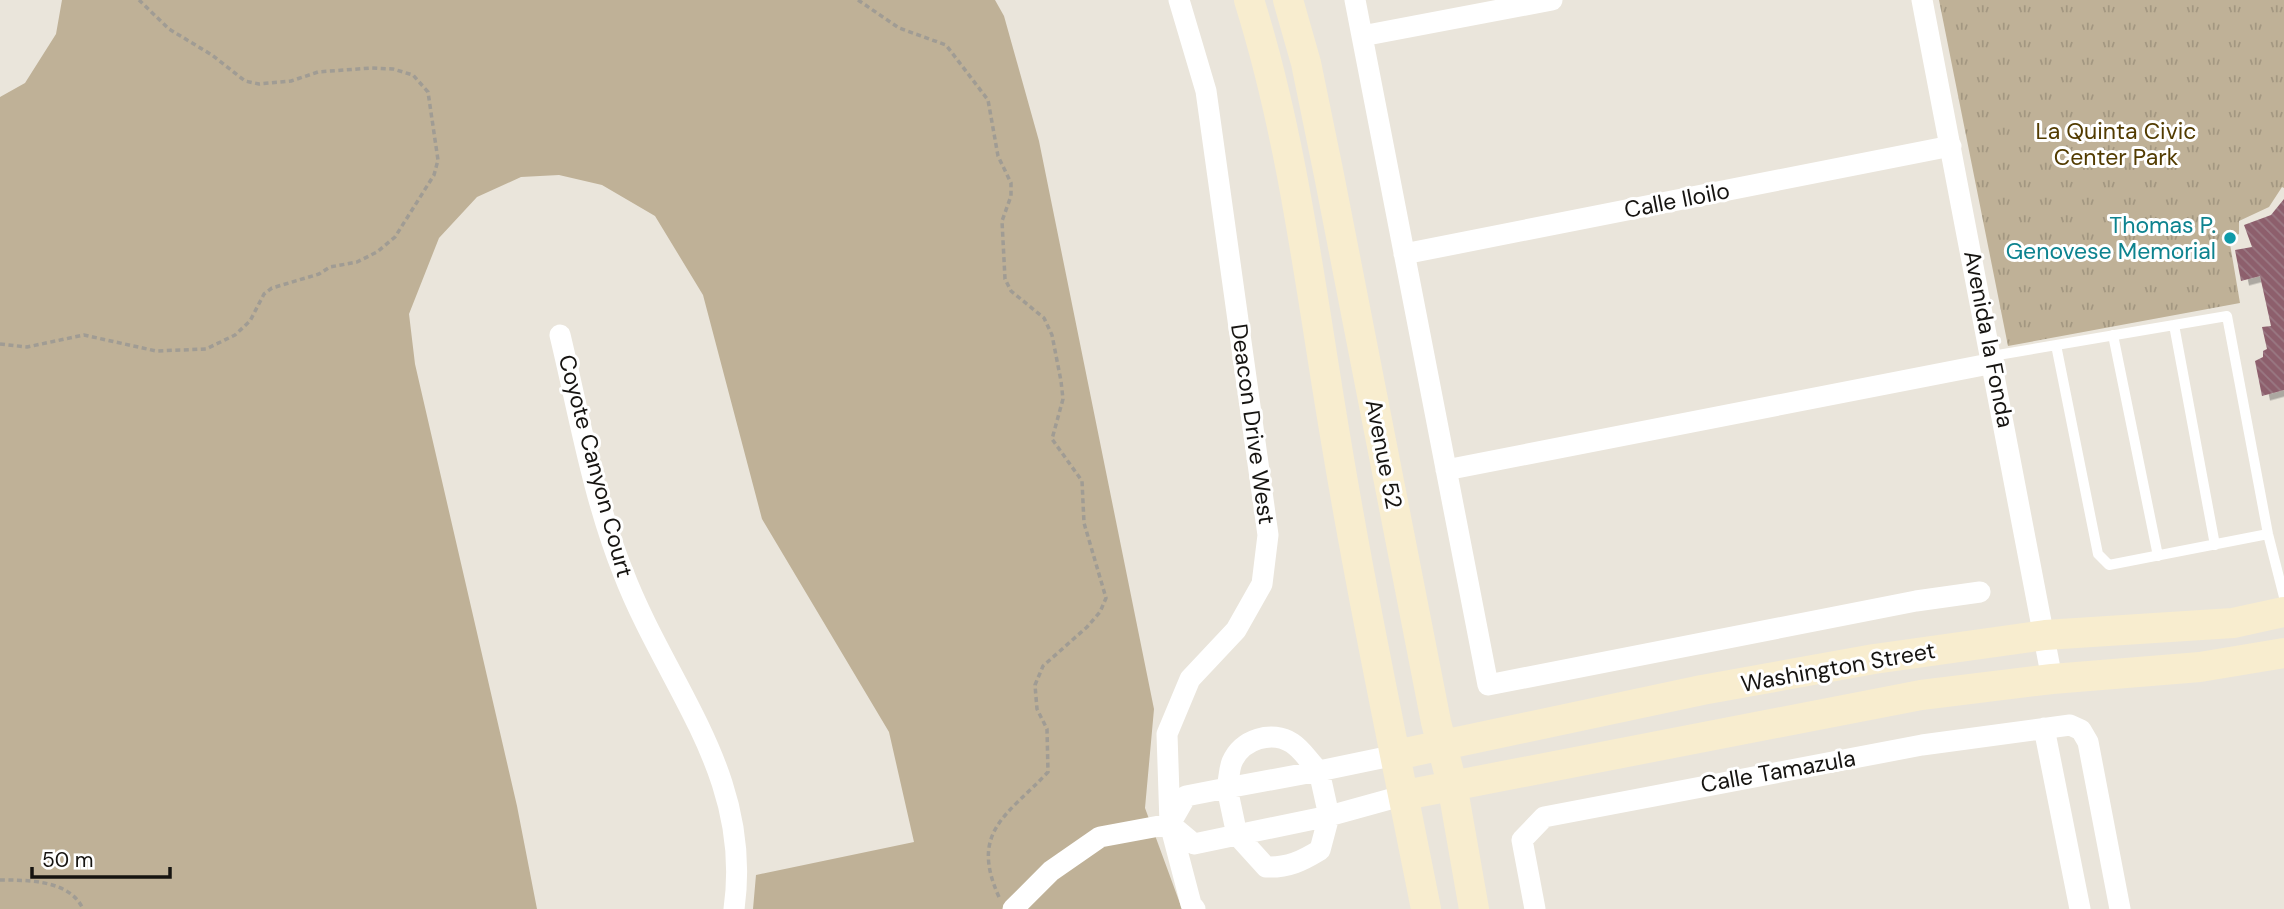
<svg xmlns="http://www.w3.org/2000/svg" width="2284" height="909" viewBox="0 0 2284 909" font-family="'DM Sans',sans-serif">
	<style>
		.grass { fill: #bfb197 }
		.park { fill: url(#park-tufts) }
		.building { fill: url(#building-back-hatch); filter: url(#shadow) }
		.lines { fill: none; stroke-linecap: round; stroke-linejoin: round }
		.path { stroke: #a09c94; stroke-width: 3.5; stroke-dasharray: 5 3.5; stroke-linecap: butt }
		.service { stroke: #fff; stroke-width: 10 }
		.minor { stroke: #fff; stroke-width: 21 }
		.secondary { stroke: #f8edcf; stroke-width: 30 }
		.culture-dot { fill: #0f9aa8; stroke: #fff; stroke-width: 2.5 }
		.labels { text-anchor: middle; stroke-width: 6; stroke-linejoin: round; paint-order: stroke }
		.park-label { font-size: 23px; fill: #523b00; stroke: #fff }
		.street-label { font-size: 23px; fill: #161411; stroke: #fff }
		.culture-label { font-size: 23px; fill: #0d838f; stroke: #fff; text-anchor: end }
	</style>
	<defs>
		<pattern id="park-tufts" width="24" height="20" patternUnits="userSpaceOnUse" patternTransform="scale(1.75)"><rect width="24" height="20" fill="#bfb197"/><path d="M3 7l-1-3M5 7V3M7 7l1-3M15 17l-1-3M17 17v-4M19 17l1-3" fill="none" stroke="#a39781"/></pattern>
		<pattern id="building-back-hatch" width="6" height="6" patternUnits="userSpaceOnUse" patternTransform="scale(1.75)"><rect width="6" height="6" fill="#8d5e6c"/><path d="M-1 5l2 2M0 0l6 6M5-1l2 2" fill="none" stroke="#9a7983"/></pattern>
		<filter id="shadow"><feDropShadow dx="8" dy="4.5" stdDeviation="0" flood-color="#0004"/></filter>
	</defs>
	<rect width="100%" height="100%" fill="#eae5db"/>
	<path class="grass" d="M 62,0 L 995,0 L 1004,16 L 1039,141 L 1154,709 L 1145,808 L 1182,909 L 753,909 L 756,875 L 914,842 L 889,732 L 762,519 L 703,295 L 655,216 L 602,185 L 559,175 L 521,177 L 477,197 L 439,238 L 409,314 L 415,364 L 517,806 L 537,909 L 0,909 L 0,97 L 25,83 L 56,34 Z"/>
	<path class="park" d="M 1939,0 L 2284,0 L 2284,188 L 2282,187 L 2269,207 L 2239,221 L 2239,234 L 2229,238 L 2240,303 L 2008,346 Z"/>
	<path class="building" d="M 2284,199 L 2284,390 L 2262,396 L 2255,361 L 2263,357 L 2263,351 L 2267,349 L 2262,327 L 2271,326 L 2260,276 L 2241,281 L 2235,250 L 2252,247 L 2244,225 L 2271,215 Z"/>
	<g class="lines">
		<path class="path" d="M 858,0 L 899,28 L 946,45 L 988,100 L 998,156 L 1011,183 L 1011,196 L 1002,221 L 1005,279 L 1011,291 L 1044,318 L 1052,335 L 1061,381 L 1063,399 L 1052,439 L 1082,481 L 1084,523 L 1106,598 L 1100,612 L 1087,627 L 1043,666 L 1035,685 L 1037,709 L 1047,729 L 1048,772 C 1008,815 969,831 999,897
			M 0,344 L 27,347 L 84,335 L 156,351 L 206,349 L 235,335 L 250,321 L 264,294 L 272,288 L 319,274 L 330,267 L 357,262 L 377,252 L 395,237 L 434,175 L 438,160 L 428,92 L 413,75 L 393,69 L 371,68 L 318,72 L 291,81 L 259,84 L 245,81 L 212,55 L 169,29 L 139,0
			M 0,880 C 28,880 70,880 83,909"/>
		<path class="service" d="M 2174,325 L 2215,545
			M 2113,335 L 2158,556
			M 2056,345 L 2098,554 L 2109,565 L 2268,534
			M 1992,356 L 2227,316 L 2268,534 L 2284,597"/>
		<path class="minor" d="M 1179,0 L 1206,91 L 1268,535 L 1262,584 L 1236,630 L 1190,679 L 1167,734 L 1170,824 L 1191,904 L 1195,909
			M 1355,0 L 1488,685 L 1916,601 L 1980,592
			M 1922,0 L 2052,679
			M 1362,36 L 1552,0
			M 1404,254 L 1951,146
			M 560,335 C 579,414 593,497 623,572 C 668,689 753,775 734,909
			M 1446,470 L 1994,363
			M 2044,728 L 2080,909
			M 1319,771 L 1329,816 L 1237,835 L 1227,788 Z
			M 1170,824 L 1194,844 L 1237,835 L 1266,867 C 1288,868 1302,861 1320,850 L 1329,816 L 1405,795
			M 1013,909 L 1051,871 L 1100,837 L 1170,824 L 1186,796 L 1227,788 C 1229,780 1229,769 1232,762 C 1242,739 1272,730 1292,743 C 1303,750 1309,762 1319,771 L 1396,755
			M 1535,909 L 1522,840 L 1544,817 L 1922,745 L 2070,725 L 2081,730 L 2088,742 L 2120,909"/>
		<path class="secondary" d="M 1249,0 C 1294,143 1311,294 1336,441 C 1362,598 1395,753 1426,909
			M 1288,0 L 1306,63 L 1329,175 L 1436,722 L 1452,784 L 1474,909
			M 1396,755 L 1702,690 L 1874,659 L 2045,635 L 2233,623 L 2284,612
			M 1405,795 L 1921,695 L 2052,679 L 2200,667 L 2284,653"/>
	</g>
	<circle class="culture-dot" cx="2230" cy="238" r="7"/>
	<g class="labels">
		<g class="park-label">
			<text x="2116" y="139">La Quinta Civic<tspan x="2116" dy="26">Center Park</tspan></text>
		</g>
		<g class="street-label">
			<text transform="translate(1677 200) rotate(-11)" y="8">Calle Iloilo</text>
			<text transform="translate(1989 339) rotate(79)" y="8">Avenida la Fonda</text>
			<text transform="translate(1253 424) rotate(82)" y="8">Deacon Drive West</text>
			<text transform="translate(1384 454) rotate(79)" y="8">Avenue 52</text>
			<text transform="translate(596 466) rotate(75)" y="8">Coyote Canyon Court</text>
			<text transform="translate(1838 667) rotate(-10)" y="8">Washington Street</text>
			<text transform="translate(1778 771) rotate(-10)" y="8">Calle Tamazula</text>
		</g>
		<g class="culture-label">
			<text x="2216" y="233">Thomas P.<tspan x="2216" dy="26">Genovese Memorial</tspan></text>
		</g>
	</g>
	<path d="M32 867v10h138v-10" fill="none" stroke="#161411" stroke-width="3.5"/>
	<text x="42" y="867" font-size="21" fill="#161411" stroke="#ffffff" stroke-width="5" paint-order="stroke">50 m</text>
</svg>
